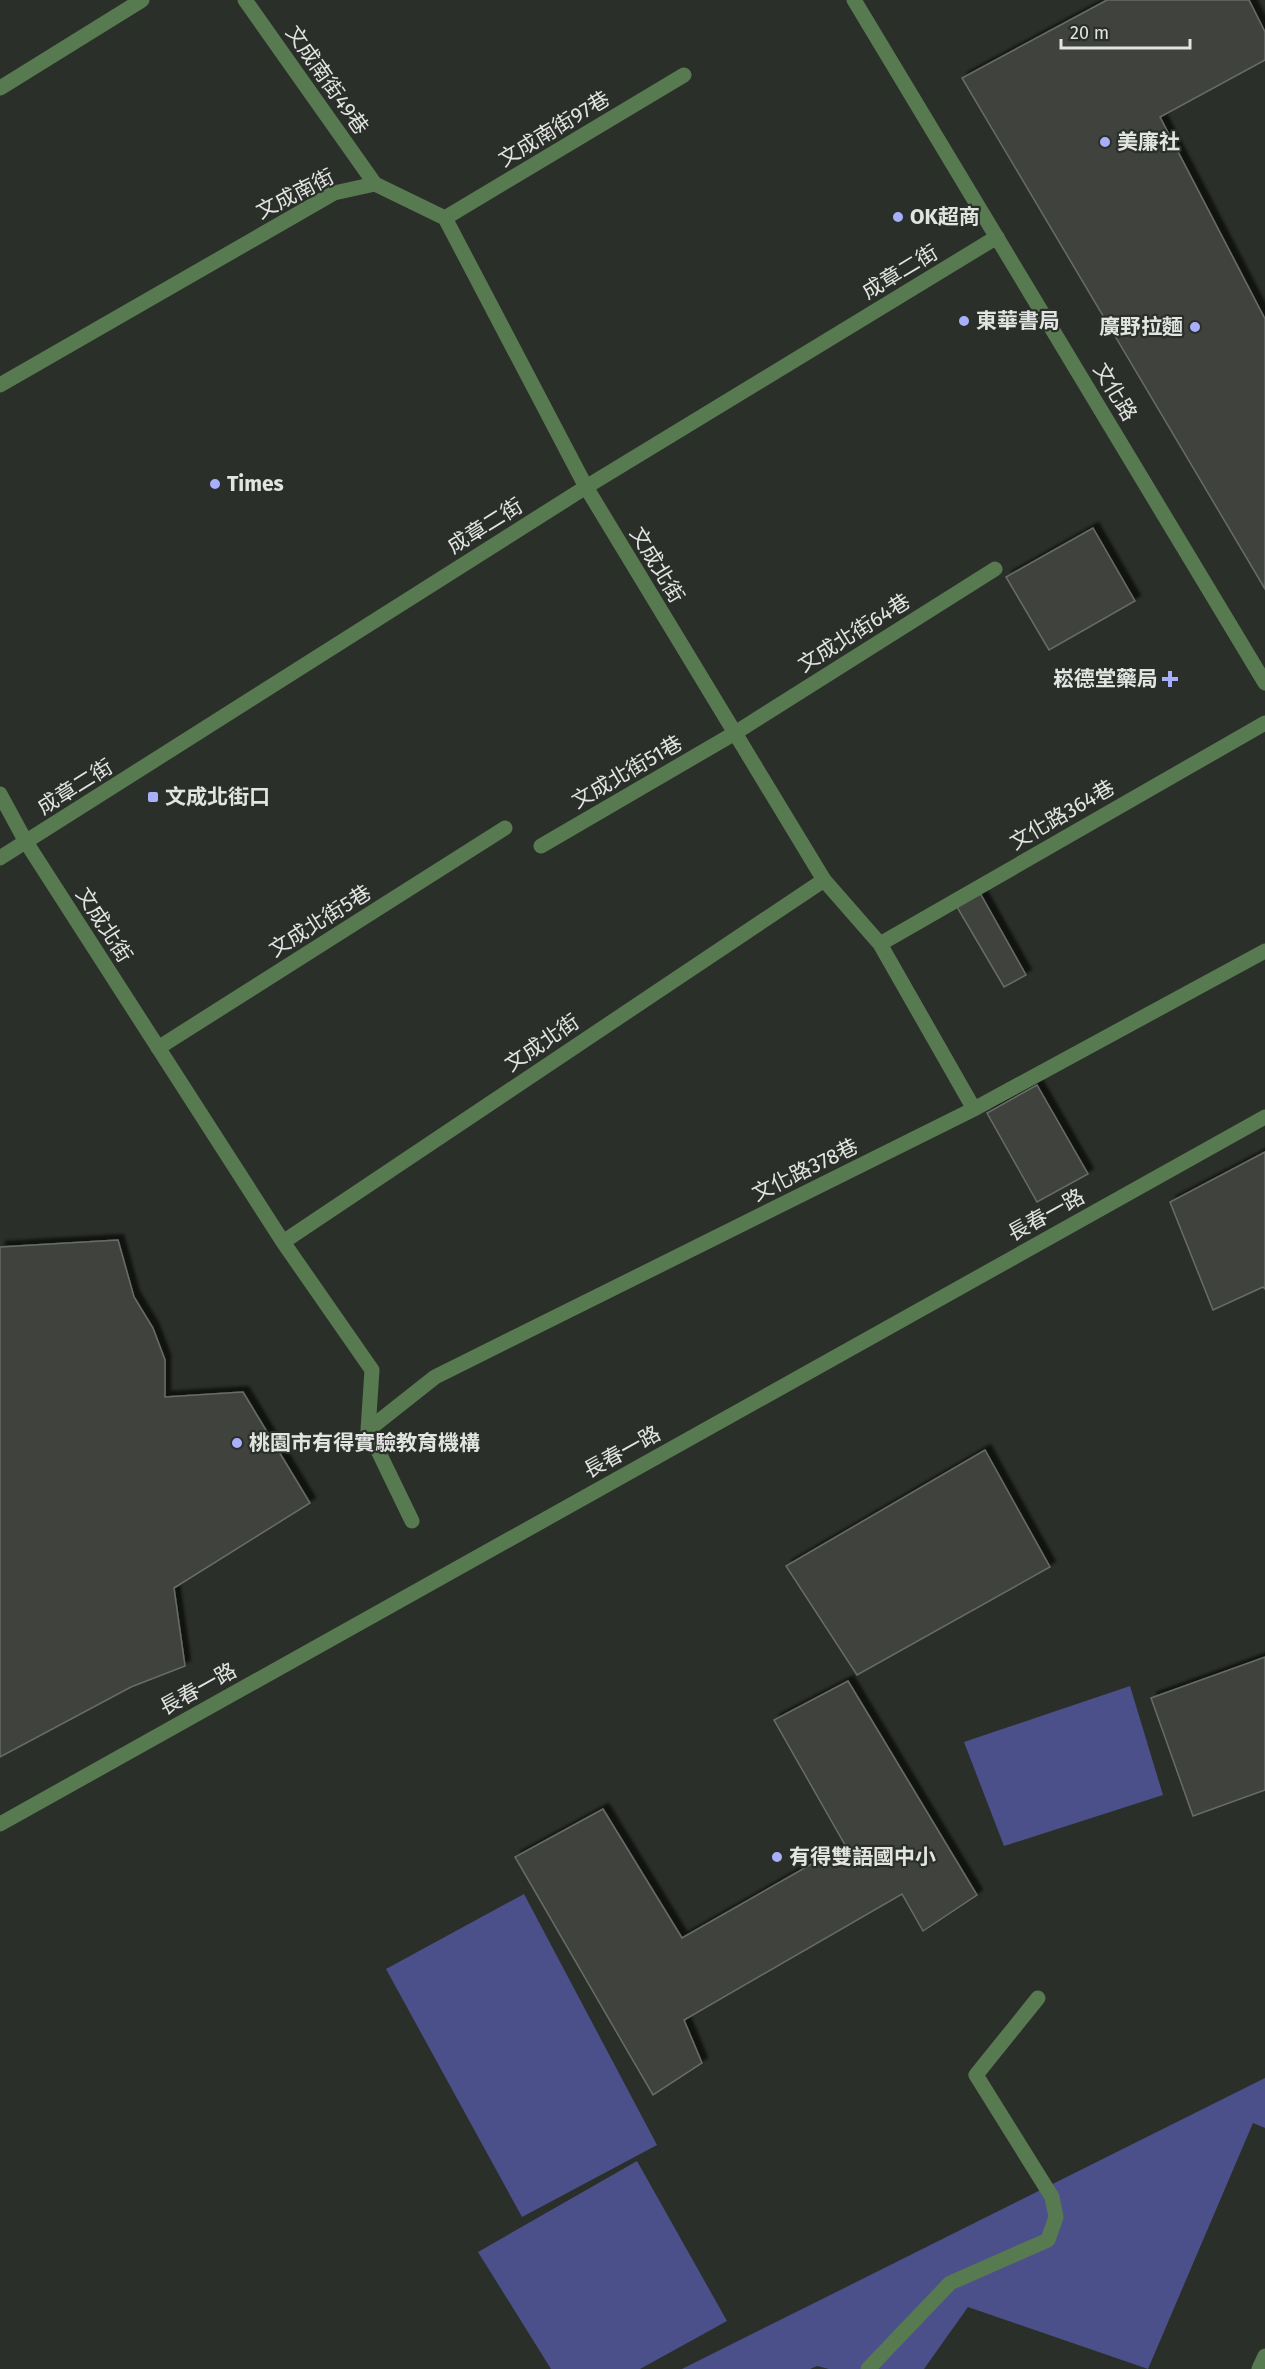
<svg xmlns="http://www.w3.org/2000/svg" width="1265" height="2369" viewBox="0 0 1265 2369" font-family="'Fira Sans','Noto Sans TC',sans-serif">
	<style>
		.green { fill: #4c508a }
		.building { fill: #3f433e; stroke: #686c67; stroke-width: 1.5; filter: url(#shadow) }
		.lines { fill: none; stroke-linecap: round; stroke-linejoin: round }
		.minor { stroke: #587a51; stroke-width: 15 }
		.poi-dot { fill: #a8b0fc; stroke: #2b2f2a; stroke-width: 2 }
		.labels { text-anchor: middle; stroke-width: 4.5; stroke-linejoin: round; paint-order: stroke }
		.street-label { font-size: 21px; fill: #e1e4e1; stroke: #2b2f2a }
		.poi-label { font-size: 21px; font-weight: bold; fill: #e1e4e1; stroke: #2b2f2a; text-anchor: start }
	</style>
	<defs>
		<filter id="shadow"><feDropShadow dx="5.5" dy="-5.5" stdDeviation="1.5" flood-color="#0009"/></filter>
	</defs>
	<rect width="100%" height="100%" fill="#2b2f2a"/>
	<path class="green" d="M 1130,1686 L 1163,1795 L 1004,1846 L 964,1742 Z
		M 524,1894 L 657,2145 L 522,2217 L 386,1969 Z
		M 1265,2078 L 1265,2128 L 1253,2123 L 1148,2369 L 968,2307 L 924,2369 L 829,2369 L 817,2366 L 810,2369 L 682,2369 Z
		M 637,2161 L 727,2321 L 640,2369 L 551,2369 L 478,2252 Z"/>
	<path class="building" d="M 1107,0 L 1249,0 L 1265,32 L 1265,60 L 1160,117 L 1265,319 L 1265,589 L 962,78 Z
		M 1093,528 L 1135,601 L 1049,650 L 1006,577 Z
		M 980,893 L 1026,975 L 1004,987 L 957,907 Z
		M 1037,1085 L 1088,1174 L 1037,1202 L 987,1113 Z
		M 1265,1152 L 1265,1289 L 1263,1287 L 1213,1310 L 1170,1202 Z
		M 118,1240 L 134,1297 L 153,1328 L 165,1360 L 165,1397 L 243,1392 L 310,1503 L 174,1588 L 185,1666 L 131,1687 L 0,1757 L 0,1247 Z
		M 985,1450 L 1050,1567 L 857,1675 L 786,1566 Z
		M 1265,1657 L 1265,1790 L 1193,1816 L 1151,1698 Z
		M 848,1681 L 977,1895 L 923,1931 L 902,1894 L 684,2020 L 702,2063 L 653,2095 L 515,1857 L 603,1809 L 682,1938 L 845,1845 L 774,1720 Z"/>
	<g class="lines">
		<path class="minor" d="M 245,0 L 375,184
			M 854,0 L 1265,683
			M 0,88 L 142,0
			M 445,218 L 684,75
			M 0,385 L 334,193 L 375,184 L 445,218 L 586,487 L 824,880 L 880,944 L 974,1109
			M 0,794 L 26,842 L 283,1242 L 372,1370 L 368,1430 L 412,1521
			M 541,846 L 735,733 L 995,569
			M 0,858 L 586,487 L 997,237
			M 880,944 L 1265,723
			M 158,1048 L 505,828
			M 283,1242 L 824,880
			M 368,1430 L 435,1377 L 974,1109 L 1265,951
			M 0,1824 L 1265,1117
			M 868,2369 L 950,2283 L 1048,2240 L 1056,2217 L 1052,2197 L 976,2075 L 1038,1998
			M 1259,2369 L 1265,2356"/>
	</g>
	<g class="poi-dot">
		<circle cx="1105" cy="142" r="6"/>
		<circle cx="898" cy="217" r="6"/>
		<circle cx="964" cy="321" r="6"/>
		<circle cx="1195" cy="327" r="6"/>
		<circle cx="215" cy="484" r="6"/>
		<path d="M1167 670h6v6h6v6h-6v6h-6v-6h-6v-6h6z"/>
		<rect x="147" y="791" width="12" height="12" rx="3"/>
		<circle cx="237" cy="1443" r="6"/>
		<circle cx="777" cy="1857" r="6"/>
	</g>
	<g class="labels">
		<g class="street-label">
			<text transform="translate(327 80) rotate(55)" y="7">文成南街49巷</text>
			<text transform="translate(554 129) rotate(-31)" y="7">文成南街97巷</text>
			<text transform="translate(295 194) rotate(-27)" y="7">文成南街</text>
			<text transform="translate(900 272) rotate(-31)" y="7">成章二街</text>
			<text transform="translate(1115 392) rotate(59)" y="7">文化路</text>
			<text transform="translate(485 526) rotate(-32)" y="7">成章二街</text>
			<text transform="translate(657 565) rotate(59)" y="7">文成北街</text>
			<text transform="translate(854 633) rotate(-32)" y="7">文成北街64巷</text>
			<text transform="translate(627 772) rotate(-30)" y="7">文成北街51巷</text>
			<text transform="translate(75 787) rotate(-32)" y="7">成章二街</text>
			<text transform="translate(1062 815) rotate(-30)" y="7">文化路364巷</text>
			<text transform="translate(320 921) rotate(-32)" y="7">文成北街5巷</text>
			<text transform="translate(104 925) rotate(57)" y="7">文成北街</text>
			<text transform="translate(542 1043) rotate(-34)" y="7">文成北街</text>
			<text transform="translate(805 1170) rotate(-26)" y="7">文化路378巷</text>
			<text transform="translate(1046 1215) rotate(-29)" y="7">長春一路</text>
			<text transform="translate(622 1452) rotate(-29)" y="7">長春一路</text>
			<text transform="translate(198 1689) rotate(-29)" y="7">長春一路</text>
		</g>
		<g class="poi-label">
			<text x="1117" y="149">美廉社</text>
			<text x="910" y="224">OK超商</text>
			<text x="976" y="328">東華書局</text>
			<text x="1183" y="334" text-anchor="end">廣野拉麵</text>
			<text x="227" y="491">Times</text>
			<text x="1158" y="686" text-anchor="end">崧德堂藥局</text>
			<text x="165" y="804">文成北街口</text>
			<text x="249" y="1450">桃園市有得實驗教育機構</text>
			<text x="789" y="1864">有得雙語國中小</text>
		</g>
	</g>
	<path d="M1061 39v9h129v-9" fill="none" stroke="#e1e4e1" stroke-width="3"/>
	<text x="1070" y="39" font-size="18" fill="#e1e4e1" stroke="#2b2f2a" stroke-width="4.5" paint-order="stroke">20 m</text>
</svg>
